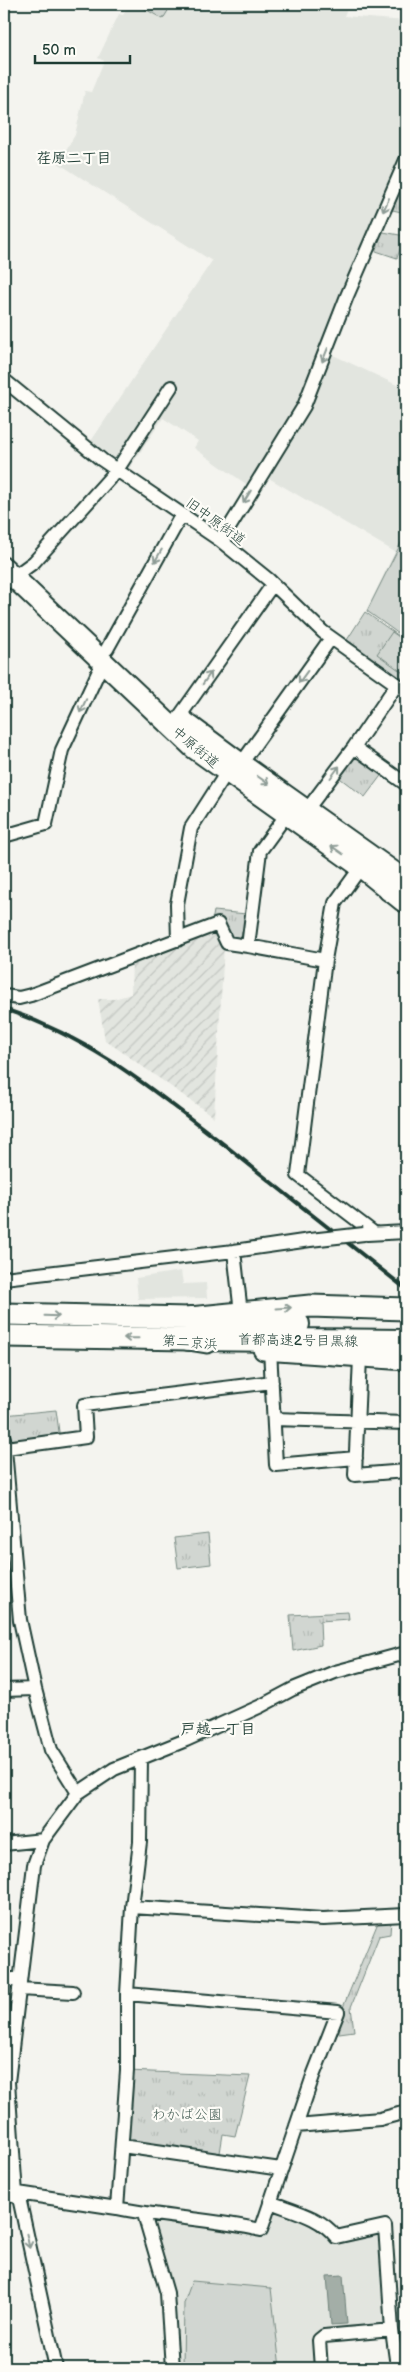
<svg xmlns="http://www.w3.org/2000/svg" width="410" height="2372" viewBox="0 0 410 2372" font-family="'Balsamiq Sans','Klee One',sans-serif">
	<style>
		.built { fill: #e2e5df }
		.industrial { fill: url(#industrial-furrows) }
		.park { fill: url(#park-tufts); stroke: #788a82 }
		.pitch { fill: #d1d6d1; stroke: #788a82 }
		.water { fill: #a3aea7; stroke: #6e8179 }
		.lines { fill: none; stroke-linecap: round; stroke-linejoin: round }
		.minor-casing { stroke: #1f3d34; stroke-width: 16 }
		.primary-casing { stroke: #1f3d34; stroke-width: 24 }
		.trunk-casing { stroke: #1f3d34; stroke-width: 25 }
		.motorway-casing { stroke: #1f3d34; stroke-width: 26 }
		.minor { stroke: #fdfcf7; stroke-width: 12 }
		.primary { stroke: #fdfcf7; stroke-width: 20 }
		.trunk { stroke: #fdfcf7; stroke-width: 21 }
		.motorway { stroke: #fdfcf7; stroke-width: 22 }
		.rail { stroke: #1f3d34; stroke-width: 4 }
		.minor-bridge-casing { stroke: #1f3d34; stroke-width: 16; stroke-linecap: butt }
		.minor-bridge { stroke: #fdfcf7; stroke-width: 12 }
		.oneway { stroke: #8e9c96 }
		.labels { text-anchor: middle; stroke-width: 4.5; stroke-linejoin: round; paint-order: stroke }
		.street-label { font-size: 14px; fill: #1f3d34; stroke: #fdfcf7 }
		.park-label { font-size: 14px; fill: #435c53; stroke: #fdfcf7 }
		.neighbourhood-label { font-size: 15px; font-weight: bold; fill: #1f3d34; stroke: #fdfcf7 }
	</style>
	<defs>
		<pattern id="industrial-furrows" width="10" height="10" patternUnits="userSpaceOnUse" patternTransform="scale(1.25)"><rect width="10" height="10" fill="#e2e5df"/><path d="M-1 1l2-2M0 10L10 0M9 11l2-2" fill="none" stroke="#c1c5c0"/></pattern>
		<pattern id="park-tufts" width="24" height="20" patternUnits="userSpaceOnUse" patternTransform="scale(1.25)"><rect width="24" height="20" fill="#d1d6d1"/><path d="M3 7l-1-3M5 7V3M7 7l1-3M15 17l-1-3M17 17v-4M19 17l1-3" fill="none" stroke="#b3b9b4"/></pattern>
	</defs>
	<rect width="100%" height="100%" fill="#f4f4ef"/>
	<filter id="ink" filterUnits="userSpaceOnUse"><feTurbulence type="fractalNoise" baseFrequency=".02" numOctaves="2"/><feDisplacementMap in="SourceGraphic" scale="10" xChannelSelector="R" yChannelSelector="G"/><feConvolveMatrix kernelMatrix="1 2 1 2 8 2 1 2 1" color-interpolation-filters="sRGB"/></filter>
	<g filter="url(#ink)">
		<path class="built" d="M 129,4 L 349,4 L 344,16 L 406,21 L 406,150 L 336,304 L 339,311 L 301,403 L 249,486 L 194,448 L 198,441 L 163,418 L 129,469 L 91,441 L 212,261 L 58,163 L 75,135 L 85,91 L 91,92 L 104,61 L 98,58 L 119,14 L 123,15 Z
			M 331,354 L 399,386 L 406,371 L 406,639 L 366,611 L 395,552 L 267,477 Z
			M 181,1271 L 183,1284 L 206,1283 L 207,1298 L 138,1299 L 136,1278 Z
			M 273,2207 L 328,2232 L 378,2232 L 382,2235 L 388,2323 L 384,2326 L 329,2331 L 325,2327 L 312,2335 L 315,2368 L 175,2368 L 174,2304 L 152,2229 L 155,2221 L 219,2226 L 263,2235 Z"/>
		<path class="industrial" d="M 217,929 L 224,946 L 214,1117 L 105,1040 L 98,999 L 114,999 L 131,994 L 132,960 Z"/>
		<path class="park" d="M 399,186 L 406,187 L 406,213 L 388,209 Z
			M 378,231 L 405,236 L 397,258 L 370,249 Z
			M 365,612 L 406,641 L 406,682 L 347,640 Z
			M 354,752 L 383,773 L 365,797 L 337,776 Z
			M 214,911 L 247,914 L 245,931 L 242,932 L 241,938 L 235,941 L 212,922 Z
			M 56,1410 L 60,1439 L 7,1446 L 4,1415 Z
			M 208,1534 L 211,1564 L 178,1568 L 174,1538 Z
			M 348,1612 L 349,1619 L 320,1621 L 321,1645 L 293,1651 L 290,1615 Z
			M 379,1920 L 391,1920 L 390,1934 L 379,1936 L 351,2007 L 354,2031 L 332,2034 Z
			M 127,2071 L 250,2076 L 235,2136 L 223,2134 L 219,2159 L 122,2146 Z"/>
		<path class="pitch" d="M 136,4 L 172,4 L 163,19 Z
			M 406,533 L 406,639 L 367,611 Z
			M 392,632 L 406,642 L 406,675 L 377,654 Z
			M 192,2281 L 271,2288 L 280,2368 L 183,2368 L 184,2303 Z"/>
		<path class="water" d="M 343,2275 L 347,2324 L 331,2325 L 327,2276 Z"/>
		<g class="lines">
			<defs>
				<path id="minor" d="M 4,380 L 102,460 L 221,541 L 269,580 L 323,632 L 406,691
					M 221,541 L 304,406 L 347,296 L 406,160
					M 4,584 L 34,562 L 117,470 L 171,387
					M 107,649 L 182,514
					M 179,717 L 273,584
					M 354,747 L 406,784
					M 241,764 L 331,638
					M 306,811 L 354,747 L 397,684
					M 4,836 L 46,824 L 62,750 L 103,662
					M 361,867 L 335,903 L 325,960 L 298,1175 L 374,1233
					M 178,940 L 177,904 L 191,828 L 227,772
					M 248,946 L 325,960
					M 4,996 L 19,998 L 31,995 L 218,924 L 227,943 L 248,946 L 260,851 L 287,814
					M 367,1234 L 406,1232
					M 234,1251 L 241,1313
					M 4,1278 L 234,1251 L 310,1240
					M 270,1349 L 276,1465 L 356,1458
					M 360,1357 L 355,1475 L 406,1471
					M 274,1419 L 406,1423
					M 4,1438 L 20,1620 L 35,1689 L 51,1750 L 78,1793
					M 6,1448 L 86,1437 L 84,1405 L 272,1382
					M 4,1690 L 35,1689
					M 4,1844 L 43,1840
					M 132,1907 L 323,1919 L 406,1915
					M 4,1982 L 20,1977
					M 19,1989 L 73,1992
					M 296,2126 L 380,2119 L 406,2112
					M 122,2146 L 281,2169
					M 18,2193 L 56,2368
					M 16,2194 L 8,2082 L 34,1865 L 43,1840 L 78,1793 L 114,1769 L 186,1740 L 261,1706 L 293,1689 L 335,1672 L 406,1653
					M 4,2196 L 18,2193 L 117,2208 L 127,2071 L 127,1994 L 132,1907 L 140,1842 L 141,1758
					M 270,2202 C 293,2211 321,2217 336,2237 L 385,2226 L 392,2330
					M 117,2208 C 165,2218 214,2219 261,2230 L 313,2076 L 338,2012 L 127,1994
					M 144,2214 L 167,2293 L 172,2368
					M 321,2368 L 319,2340 L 324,2336 L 392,2330 L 396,2359 L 406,2358"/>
				<path id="primary" d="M 4,568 L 194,748 L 361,867 L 403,901
					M 183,721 L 241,764 L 406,881"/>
				<path id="trunk" d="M 4,1314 L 190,1318 L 310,1306 L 406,1309
					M 4,1336 L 189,1339 L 207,1342
					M 264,1349 L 406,1359"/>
				<path id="motorway" d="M 390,890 L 406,899
					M 190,1318 L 298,1324
					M 189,1339 L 406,1341"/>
			</defs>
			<use href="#minor" class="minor-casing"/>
			<use href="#primary" class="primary-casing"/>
			<use href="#trunk" class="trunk-casing"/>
			<use href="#motorway" class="motorway-casing"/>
			<use href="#minor" class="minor"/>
			<use href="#primary" class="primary"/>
			<use href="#trunk" class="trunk"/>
			<use href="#motorway" class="motorway"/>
			<path class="rail" d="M 4,1009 C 93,1038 158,1094 231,1150 C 289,1197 348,1243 406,1289"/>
			<defs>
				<path id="minor-bridge" d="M 310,1240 L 364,1234"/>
			</defs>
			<use href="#minor-bridge" class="minor-bridge-casing"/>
			<use href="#minor-bridge" class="minor-bridge"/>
		</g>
		<defs><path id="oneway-shaft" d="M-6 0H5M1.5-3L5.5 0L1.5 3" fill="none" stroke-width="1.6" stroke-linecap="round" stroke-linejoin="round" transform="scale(1.25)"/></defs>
		<g class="oneway">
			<use href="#oneway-shaft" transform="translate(386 205) rotate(114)"/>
			<use href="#oneway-shaft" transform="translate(325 355) rotate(112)"/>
			<use href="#oneway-shaft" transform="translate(247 497) rotate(121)"/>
			<use href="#oneway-shaft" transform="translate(158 556) rotate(120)"/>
			<use href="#oneway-shaft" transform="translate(303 677) rotate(126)"/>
			<use href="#oneway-shaft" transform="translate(207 678) rotate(-55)"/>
			<use href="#oneway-shaft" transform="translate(83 706) rotate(115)"/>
			<use href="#oneway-shaft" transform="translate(335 772) rotate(-53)"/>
			<use href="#oneway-shaft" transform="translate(263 780) rotate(35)"/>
			<use href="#oneway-shaft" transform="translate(337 850) rotate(-145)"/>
			<use href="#oneway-shaft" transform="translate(284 1308) rotate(-4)"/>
			<use href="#oneway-shaft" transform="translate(52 1316) rotate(2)"/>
			<use href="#oneway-shaft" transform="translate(131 1338) rotate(-179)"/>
			<use href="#oneway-shaft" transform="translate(28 2241) rotate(78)"/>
		</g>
	</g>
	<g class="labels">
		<g class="street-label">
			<text transform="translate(216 521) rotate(36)" y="5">旧中原街道</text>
			<text transform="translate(196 747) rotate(40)" y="5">中原街道</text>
			<text transform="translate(298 1340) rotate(1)" y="5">首都高速2号目黒線</text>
			<text transform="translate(190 1342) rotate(4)" y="5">第二京浜</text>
		</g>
		<g class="park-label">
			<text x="187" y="2119">わかば公園</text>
		</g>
		<g class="neighbourhood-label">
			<text x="74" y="163">荏原二丁目</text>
			<text x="218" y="1734">戸越一丁目</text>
		</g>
	</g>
	<rect width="410" height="2372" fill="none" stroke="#fdfcf7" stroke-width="20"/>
	<rect x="10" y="10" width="390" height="2352" fill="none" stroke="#1f3d34" stroke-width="2" filter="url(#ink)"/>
	<path d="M35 55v8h95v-8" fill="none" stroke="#1f3d34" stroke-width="2.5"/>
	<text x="42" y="55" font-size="15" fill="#1f3d34" stroke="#fdfcf7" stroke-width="4" paint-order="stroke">50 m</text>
</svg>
